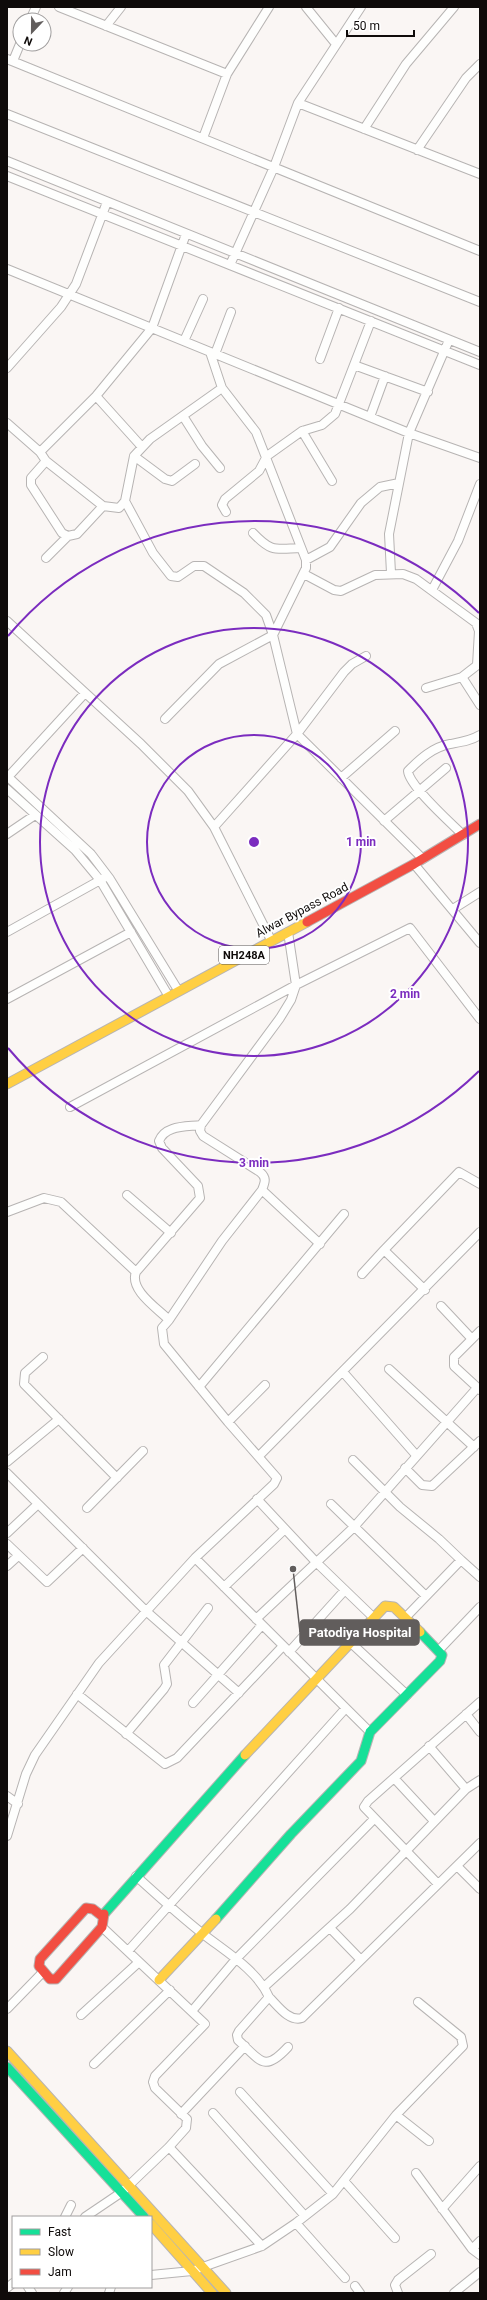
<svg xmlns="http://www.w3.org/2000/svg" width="487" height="2300" viewBox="0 0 487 2300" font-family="Roboto,sans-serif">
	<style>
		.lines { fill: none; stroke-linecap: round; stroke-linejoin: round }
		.street-casing { stroke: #b7b4b3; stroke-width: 10 }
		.fast-casing { stroke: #b7b4b3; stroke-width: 11 }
		.slow-casing { stroke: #b7b4b3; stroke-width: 11 }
		.jam-casing { stroke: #b7b4b3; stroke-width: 11 }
		.street { stroke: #fefefd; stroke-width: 8 }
		.fast { stroke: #16e098; stroke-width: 9 }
		.slow { stroke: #ffcf43; stroke-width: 9 }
		.jam { stroke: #f24e42; stroke-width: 9 }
		.ring { fill: none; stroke: #7b2cbf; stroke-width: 2 }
		.labels { text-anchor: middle; stroke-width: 4; stroke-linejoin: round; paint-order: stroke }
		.shield { fill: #fff; stroke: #575454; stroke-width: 1 }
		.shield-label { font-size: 11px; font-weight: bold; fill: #0f0b0a }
		.street-label { font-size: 12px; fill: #0f0b0a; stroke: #fff }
		.centre { fill: #7b2cbf; stroke: #fff; stroke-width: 2 }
		.ring-label { font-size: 12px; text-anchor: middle; font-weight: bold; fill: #7b2cbf; stroke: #fff; stroke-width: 4; stroke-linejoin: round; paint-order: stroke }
		.leader { fill: none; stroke: #615d5c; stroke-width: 1.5 }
		.callout-dot { fill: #615d5c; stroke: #fff; stroke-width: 1.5 }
		.callout { fill: #615d5c; stroke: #615d5c; stroke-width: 1.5 }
		.callout-label { font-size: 13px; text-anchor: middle; font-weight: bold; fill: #fff }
	</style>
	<rect width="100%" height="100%" fill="#faf6f4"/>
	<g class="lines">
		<defs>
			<path id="street" d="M 59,7 L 227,74
				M 306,7 L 336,44
				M 30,20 L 36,7
				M 106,26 L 121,7
				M 7,59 L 480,251
				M 13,61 L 20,44
				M 298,103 L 480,174
				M 7,114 L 480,302
				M 364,129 L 406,64 L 454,7
				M 203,138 L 227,74 L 269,7
				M 417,150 L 466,78 L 480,64
				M 7,161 L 480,352
				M 7,176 L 480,365
				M 230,265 L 274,167 L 298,103 L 361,7
				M 7,269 L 409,433 L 480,458
				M 184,341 L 203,299
				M 215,354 L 231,312
				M 320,359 L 339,308
				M 354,365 L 428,392
				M 7,368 L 61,307 L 76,284 L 107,202
				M 222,388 L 150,439 L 134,456 L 125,501 L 153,553 L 171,576 L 178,577 L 194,566 L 204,566 L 244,593 L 266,615 L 273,635 L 297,734 L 423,859
				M 96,396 L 142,447
				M 183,416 L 202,446 L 220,468
				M 370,417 L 385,376
				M 7,423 L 40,452 L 46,461 L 103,506 L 119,508 L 125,501
				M 302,431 L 332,481
				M 40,452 L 96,396 L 152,328 L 186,234
				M 134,456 L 165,479 L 172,481 L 195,464
				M 46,461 L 31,478 L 31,485 L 62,533 L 68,536 L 77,534 L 103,506
				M 226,512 L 222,505 L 225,499 L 259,471 L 267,456 L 302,431 L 322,425 L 335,414 L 371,321
				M 253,533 C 272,553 275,549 301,548
				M 46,558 L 68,536
				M 306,560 L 330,547 L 361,503 L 380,487 L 399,483
				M 391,573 L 389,534 L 409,433 L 449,340
				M 304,574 L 334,590 L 341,591 L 375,575 L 403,574 L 416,579 L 476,623 L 479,631 L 477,665
				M 432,590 L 458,541 L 480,484
				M 7,621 L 141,744 L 188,791 L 214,827 L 271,940
				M 462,677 L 480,705
				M 426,688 L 462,677 L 480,663
				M 165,719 L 219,664 L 273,635 L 306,568 L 306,560 L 256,432 L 222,388 L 210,352
				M 7,776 L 91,854 L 110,879 L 178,990
				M 8,777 L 85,693
				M 341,778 L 395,731
				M 7,789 L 75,850 L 100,880 L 168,995
				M 384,821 L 446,768
				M 214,827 L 297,734 L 344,672 L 352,664 L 366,656
				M 7,834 L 35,815
				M 463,835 C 451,823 409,786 408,771 C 420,759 433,747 450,744 C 461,742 470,741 480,735
				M 414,864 L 480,943
				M 453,909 L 480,892
				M 7,932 L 104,878
				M 7,999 L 131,932
				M 70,1107 L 296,985 L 410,928 L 480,1019
				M 262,1190 L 320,1244
				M 127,1195 L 171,1233
				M 7,1212 L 44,1198 L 61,1202 L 136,1272 C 129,1290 157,1308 169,1320 L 162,1328 L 164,1344 L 228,1422 L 277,1478 L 274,1484 L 195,1558 L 99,1663 L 35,1755 L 26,1774 L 7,1836
				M 136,1272 L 200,1198 L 198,1186 L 162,1148 L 159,1141 C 165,1125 186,1127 201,1125
				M 362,1274 L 384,1250
				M 425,1290 L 384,1250 L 459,1172 L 480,1184
				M 441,1306 L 472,1339
				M 169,1320 L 222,1241 L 262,1190 C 265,1182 267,1178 260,1172 L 203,1136 L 200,1131 L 201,1125 L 280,1018 L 291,1000 L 296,985 L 288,932
				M 480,1331 L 454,1357 L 454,1366 L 480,1390
				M 43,1357 L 25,1373 L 24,1384 L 117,1478
				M 389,1369 L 474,1447
				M 343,1372 L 416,1455
				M 199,1387 L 344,1214
				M 228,1422 L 265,1385
				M 259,1456 L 480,1232
				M 353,1460 L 400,1507 L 439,1539 L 461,1560 L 405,1618
				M 7,1462 L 59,1419
				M 405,1468 L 422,1485 L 432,1486 L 480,1441
				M 7,1473 L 146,1611 L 239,1693
				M 257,1499 L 316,1562 L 374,1618
				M 331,1504 L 426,1596
				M 87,1508 L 143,1451
				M 7,1533 L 38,1504
				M 7,1544 L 47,1582 L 83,1548
				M 195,1558 L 370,1732
				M 461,1560 L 480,1577
				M 7,1566 L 18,1556
				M 224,1587 L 285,1529
				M 256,1619 L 354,1527 L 477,1388
				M 350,1642 L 407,1695
				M 439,1650 L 480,1607
				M 289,1652 L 345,1590
				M 77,1694 L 165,1764 L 177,1758 L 283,1646
				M 193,1703 L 262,1625
				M 466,1714 L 480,1732
				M 126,1734 L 164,1689 L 167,1684 L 164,1665 L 208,1608
				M 429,1746 L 466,1789
				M 394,1778 L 434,1821
				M 7,1796 L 18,1804
				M 457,1866 L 480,1889
				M 136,1876 C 158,1896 180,1916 203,1934 C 226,1952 257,1970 269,1997 L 239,2031 L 237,2035 L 238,2040 C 261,2061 264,2073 288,2047
				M 438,1884 L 364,1807 L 368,1801 L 480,1702
				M 330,1928 L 361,1960
				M 128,1951 L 345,1709
				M 264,1987 L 350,1909 L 466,1789 L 480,1780
				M 269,1997 C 278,2006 289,2022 302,2018 L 480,1843
				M 7,2009 L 43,1972
				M 192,2011 L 236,1959 L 374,1819
				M 81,2015 L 139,1962
				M 94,2064 L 170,1990
				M 240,2092 L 333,2194
				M 213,2113 L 305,2216
				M 181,2114 L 245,2046
				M 396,2115 L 429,2141
				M 169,2147 L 262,2246
				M 416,2173 L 472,2249 L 480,2255
				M 345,2182 L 395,2238
				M 442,2209 L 480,2166
				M 65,2217 L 71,2205
				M 85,2217 L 122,2192 L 169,2147 L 186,2128 L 187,2119 L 155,2088 L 153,2082 L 155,2076 L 205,2024 L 102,1927
				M 296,2223 L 345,2278
				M 472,2249 L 480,2241
				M 151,2275 L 192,2271 L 203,2267 L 262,2246 L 296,2223 L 333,2194 L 396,2115 L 463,2046 L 461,2037 L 418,2002
				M 355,2286 L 360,2293
				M 28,2287 L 32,2293
				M 7,2288 L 13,2283
				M 64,2293 L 68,2287
				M 109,2293 L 111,2287
				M 398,2293 L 395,2285 L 398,2280 L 431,2254
				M 454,2293 L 480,2272"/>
			<path id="fast" d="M 104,1914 L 245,1755
				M 216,1919 L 291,1834 L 361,1761 L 370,1732 L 440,1661 L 442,1655 L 420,1632
				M 7,2067 L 144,2217"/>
			<path id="slow" d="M 7,1084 L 307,922
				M 245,1755 L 385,1606 L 394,1607 L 420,1632
				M 159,1980 L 216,1919
				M 7,2051 L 226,2293
				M 151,2224 L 212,2293"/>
			<path id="jam" d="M 307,922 L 414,864 L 480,824
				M 102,1916 L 93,1909 L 86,1908 L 40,1959 L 39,1966 L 50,1979 L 56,1979 L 102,1927 L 104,1914"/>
		</defs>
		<use href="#street" class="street-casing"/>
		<use href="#fast" class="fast-casing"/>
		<use href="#slow" class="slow-casing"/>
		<use href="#jam" class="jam-casing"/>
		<use href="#street" class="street"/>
		<use href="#fast" class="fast"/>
		<use href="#slow" class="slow"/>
		<use href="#jam" class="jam"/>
	</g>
	<g class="ring">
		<circle cx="254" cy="842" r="107"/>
		<circle cx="254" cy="842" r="214"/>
		<path d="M479 1071A321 321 0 0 1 8 1048M8 636A321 321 0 0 1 479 613"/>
	</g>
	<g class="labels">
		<rect class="shield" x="219" y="946" width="50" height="18" rx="3"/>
		<g class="shield-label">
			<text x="244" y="959">NH248A</text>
		</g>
		<g class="street-label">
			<text transform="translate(302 910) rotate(-28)" y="4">Alwar Bypass Road</text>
		</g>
	</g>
	<circle cx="254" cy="842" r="6" class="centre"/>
	<g class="ring-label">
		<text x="361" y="846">1 min</text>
		<text x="405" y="998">2 min</text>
		<text x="254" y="1167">3 min</text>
	</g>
	<path class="leader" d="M293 1569L300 1632"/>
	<circle class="callout-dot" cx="293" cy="1569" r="4"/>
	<rect class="callout" x="300" y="1620" width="119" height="25" rx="4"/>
	<g class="callout-label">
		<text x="360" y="1637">Patodiya Hospital</text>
	</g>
	<rect width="487" height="2300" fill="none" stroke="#0f0b0a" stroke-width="16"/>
	<rect x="12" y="2216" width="140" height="72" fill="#ffffff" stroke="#9f9d9d"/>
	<rect x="20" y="2229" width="20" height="6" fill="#16e098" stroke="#9f9d9d"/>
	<text x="48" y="2236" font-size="12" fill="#0f0b0a">Fast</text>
	<rect x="20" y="2249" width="20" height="6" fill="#ffcf43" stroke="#9f9d9d"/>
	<text x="48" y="2256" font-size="12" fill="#0f0b0a">Slow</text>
	<rect x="20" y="2269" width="20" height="6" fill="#f24e42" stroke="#9f9d9d"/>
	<text x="48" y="2276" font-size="12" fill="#0f0b0a">Jam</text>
	<g transform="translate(32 32) rotate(202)"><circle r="19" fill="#ffffff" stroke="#9f9d9d"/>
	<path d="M0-3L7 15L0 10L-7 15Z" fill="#615d5c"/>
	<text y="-6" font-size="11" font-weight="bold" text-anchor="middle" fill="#0f0b0a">N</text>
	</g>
	<path d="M347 30v6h67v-6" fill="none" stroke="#0f0b0a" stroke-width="2"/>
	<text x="353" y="30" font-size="12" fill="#0f0b0a" stroke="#ffffff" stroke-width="3" paint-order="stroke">50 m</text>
</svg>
